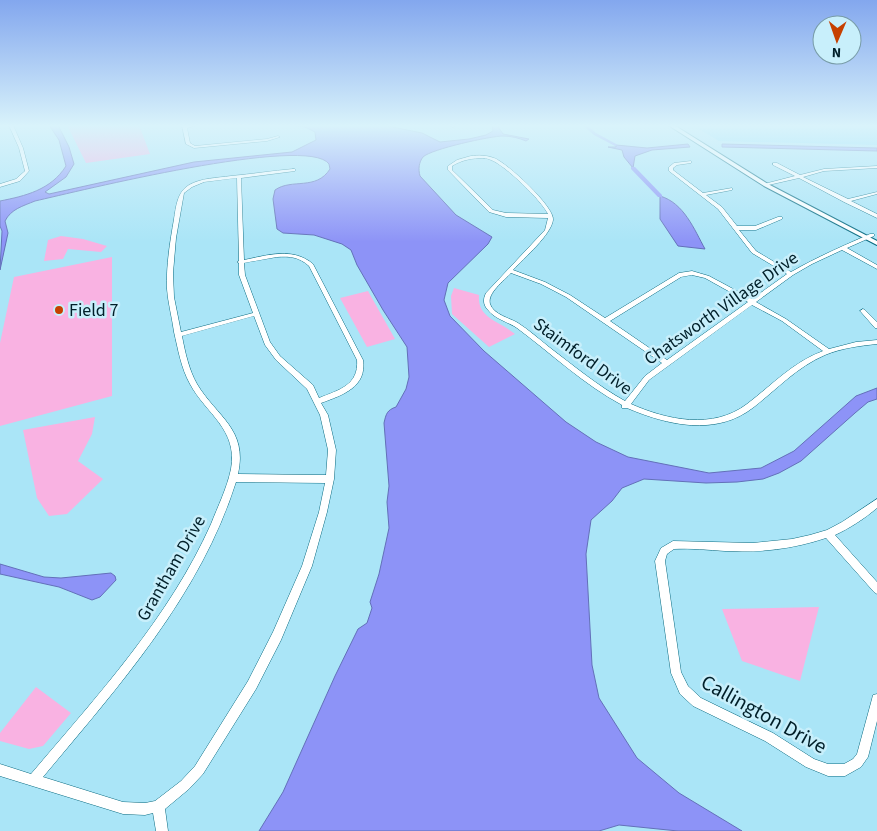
<svg xmlns="http://www.w3.org/2000/svg" width="877" height="831" viewBox="0 0 877 831" font-family="'Source Sans 3',sans-serif">
	<style>
		.built { fill: #84def9 }
		.green { fill: #f9b2e2 }
		.water { fill: #8d93f7; stroke: #6370b9 }
		.lines { fill: none; stroke-linecap: round; stroke-linejoin: round }
		.canal { fill: #8d93f7; fill-rule: evenodd }
		.minor-casing { stroke: #0a6b81; stroke-width: 1 }
		.tertiary-casing { stroke: #0a6b81; stroke-width: 2 }
		.minor { fill: #fff; fill-rule: evenodd }
		.tertiary { fill: #fff; fill-rule: evenodd }
		.poi-dot { fill: #c64000; stroke: #c8effb; stroke-width: 2 }
		.labels { text-anchor: middle; stroke-width: 5; stroke-linejoin: round; paint-order: stroke }
		.street-label { font-size: 18px; fill: #001f29; stroke: #c8effb }
		.poi-label { font-size: 18px; fill: #001f29; stroke: #c8effb; text-anchor: start }
		.near-street-label { font-size: 21px; fill: #001f29; stroke: #c8effb }
	</style>
	<rect width="100%" height="100%" fill="#aae5f7"/>
	<path class="built" d="M 692,125 L 877,125 L 877,145 L 719,141 Z"/>
	<path class="green" d="M 67,125 L 139,125 L 150,154 L 86,163 Z
		M 61,236 L 83,239 L 107,246 L 101,252 L 68,249 L 63,259 L 44,261 L 48,240 Z
		M 112,257 L 112,396 L 0,426 L 0,343 L 14,277 Z
		M 454,288 L 479,295 C 477,319 500,321 515,334 L 489,347 L 452,314 L 451,296 Z
		M 368,291 L 395,339 L 367,347 L 340,298 Z
		M 95,417 L 92,434 L 78,461 L 103,479 L 67,514 L 49,516 L 37,498 L 23,430 Z
		M 819,607 L 800,681 L 742,661 L 722,609 Z
		M 36,687 L 71,713 L 43,746 L 29,749 L 0,741 L 0,733 Z"/>
	<path class="water" d="M 49,125 L 58,125 L 69,147 L 74,164 L 66,177 L 45,192 L 49,194 L 194,162 L 292,152 L 316,140 L 315,132 L 305,127 L 292,125 L 383,125 L 422,133 L 440,142 L 469,139 L 486,135 L 493,131 L 492,125 L 497,125 L 503,134 L 529,139 L 526,141 C 519,138 511,136 503,136 C 491,136 431,149 423,157 C 419,162 418,169 420,176 L 456,215 L 492,237 L 488,244 L 448,283 L 444,300 L 450,316 L 484,351 L 566,422 L 596,442 L 628,457 L 709,473 L 761,468 L 794,451 L 856,396 L 877,388 L 877,399 L 868,402 L 855,413 L 801,461 L 779,473 L 763,479 L 737,482 L 706,483 L 644,479 L 622,488 L 612,501 L 591,520 L 586,554 L 592,665 L 599,698 L 637,758 L 679,793 L 742,831 L 678,831 L 619,825 L 599,831 L 259,831 L 283,792 L 335,676 L 358,629 L 367,623 L 372,608 L 370,602 L 379,574 L 389,528 L 387,502 L 389,486 L 384,423 C 386,414 387,410 396,407 L 406,389 L 409,377 L 407,347 L 383,310 L 357,265 L 351,250 L 342,244 L 314,235 L 283,233 L 277,229 L 273,199 L 275,190 C 292,178 316,191 330,169 L 329,164 C 308,134 75,192 35,201 C 23,206 11,209 5,221 L 8,233 L 0,270 L 2,231 L 0,226 L 0,201 C 25,196 51,190 66,166 L 59,140 Z
		M 688,144 L 690,147 L 652,150 L 635,156 L 633,168 L 624,157 L 622,150 L 608,147 L 616,147 L 616,145 L 647,148 Z
		M 722,144 L 877,148 L 877,151 L 722,147 Z
		M 660,196 C 684,203 694,229 705,249 L 678,246 L 660,219 Z
		M 0,564 L 44,577 L 61,578 L 111,573 L 115,576 L 116,580 L 100,597 L 92,600 L 59,587 L 0,574 Z"/>
	<g class="lines">
		<path class="canal" d="M 587,125 L 596,133 L 618,145 L 615,146 L 594,135 L 582,125 Z
			M 631,167 L 635,167 L 662,195 L 662,197 L 658,197 L 631,169 Z"/>
		<defs>
			<path id="minor" d="M 9,125 L 13,125 L 23,148 L 29,171 L 20,181 L 0,187 L 0,184 L 16,179 L 25,171 L 19,148 Z
				M 182,125 L 197,125 L 187,128 L 190,143 L 195,146 L 267,139 L 278,136 L 280,137 L 267,141 L 194,148 L 186,144 Z
				M 450,125 L 455,125 L 455,126 L 453,127 Z
				M 471,156 C 478,155 486,155 494,158 C 506,162 555,207 553,220 C 551,235 524,258 513,270 L 545,282 L 570,295 L 605,318 L 679,273 L 692,271 L 709,276 L 752,299 L 787,274 L 752,253 L 718,209 L 669,171 L 669,167 L 674,163 L 691,161 L 691,163 L 677,165 L 673,168 L 673,170 L 703,193 L 732,188 L 732,190 L 706,195 L 722,207 L 737,226 L 755,226 L 778,217 L 782,217 L 782,219 L 756,230 L 739,230 L 756,251 L 791,272 C 817,257 843,246 870,234 L 874,234 L 874,236 L 847,248 L 877,265 L 877,269 L 842,250 L 812,264 L 793,275 L 756,302 L 786,319 L 829,349 L 856,342 L 877,340 L 877,344 C 859,346 842,348 825,355 C 797,367 777,389 754,407 C 716,437 667,425 627,408 L 622,408 L 622,405 C 583,384 552,354 517,328 C 508,322 495,319 488,310 C 483,305 483,299 486,293 L 545,230 L 548,218 L 506,217 L 489,212 L 448,170 L 448,166 L 457,160 ZM 484,158 C 486,158 489,159 491,160 C 505,165 542,201 548,214 L 506,213 L 493,210 L 452,170 L 452,166 C 462,160 472,158 484,158 ZM 511,273 L 541,284 L 566,297 L 662,363 L 645,376 L 625,401 C 598,386 574,366 549,347 C 539,339 529,330 518,323 C 510,318 494,315 490,304 C 487,293 504,281 511,273 ZM 692,275 L 705,278 L 748,302 L 667,360 L 610,321 L 681,277 ZM 752,305 L 782,321 L 823,351 C 793,362 772,385 747,404 C 713,430 667,420 631,404 L 649,380 Z
				M 773,163 L 777,163 L 800,175 L 824,169 L 877,166 L 877,168 L 824,171 L 803,177 L 848,199 L 877,192 L 877,194 L 851,201 L 877,214 L 877,218 L 844,202 L 799,178 L 764,186 L 764,184 L 795,176 L 773,165 Z
				M 293,169 L 295,169 L 295,171 L 241,178 L 244,260 C 268,255 293,247 313,264 L 363,360 C 367,387 343,395 321,403 L 328,415 L 336,450 L 334,479 L 327,512 L 312,566 L 281,640 L 256,689 L 203,774 L 189,789 L 165,809 L 168,831 L 156,831 L 153,813 L 145,815 L 123,814 L 0,776 L 0,764 L 31,774 C 97,696 169,618 211,524 C 218,506 227,488 231,469 C 238,429 206,414 190,384 C 181,368 178,349 174,332 C 172,317 168,303 167,289 C 166,266 170,242 174,219 C 176,207 177,192 189,185 C 201,178 217,178 231,176 C 252,174 272,171 293,169 ZM 237,178 L 239,261 L 237,262 L 239,263 L 239,275 L 253,313 L 181,332 L 174,297 L 173,273 L 176,238 L 184,193 L 192,187 L 204,182 ZM 277,257 C 290,256 299,257 309,266 L 357,360 C 359,385 339,390 319,398 L 313,385 L 280,356 L 270,342 L 245,275 L 244,263 ZM 254,316 L 265,345 L 276,360 L 307,389 L 320,415 L 328,450 L 326,475 L 238,474 C 248,429 217,417 197,384 C 189,370 185,352 182,336 ZM 236,482 L 325,483 L 319,512 L 302,566 L 273,632 L 248,681 L 195,766 L 181,781 L 155,801 L 145,803 L 123,802 L 43,777 C 118,687 200,596 236,482 Z
				M 863,309 L 865,310 L 877,322 L 877,328 L 875,328 L 861,312 L 860,311 Z
				M 877,499 L 877,508 C 864,519 850,528 835,535 L 877,582 L 877,594 L 874,592 L 826,538 C 793,549 760,553 725,551 C 708,550 692,548 674,549 L 667,554 L 665,561 L 681,672 L 688,686 L 701,698 L 773,733 L 814,759 L 828,764 L 844,764 L 853,759 L 857,754 L 872,699 L 873,695 L 877,694 L 877,721 L 868,757 L 861,767 L 845,776 L 828,776 L 806,767 L 765,741 L 693,706 L 680,694 L 671,673 L 655,561 L 661,548 L 673,541 L 753,543 L 792,539 L 810,535 L 827,530 L 842,522 Z"/>
			<path id="tertiary" d="M 668,125 L 674,125 L 768,184 L 877,241 L 877,245 L 764,186 Z"/>
		</defs>
		<use href="#minor" class="minor-casing"/>
		<use href="#tertiary" class="tertiary-casing"/>
		<use href="#minor" class="minor"/>
		<use href="#tertiary" class="tertiary"/>
	</g>
	<linearGradient id="sky" x2="0" y2="1"><stop stop-color="#83a7ee"/><stop offset="0.52" stop-color="#d9f3fb"/><stop offset="1" stop-color="#d9f3fb" stop-opacity="0"/></linearGradient>
	<rect width="877" height="242" fill="url(#sky)"/>
	<circle class="poi-dot" cx="59" cy="310" r="5"/>
	<g class="labels">
		<g class="street-label">
			<text transform="translate(721 308) rotate(-35)" y="6">Chatsworth Village Drive</text>
			<text transform="translate(583 356) rotate(36)" y="6">Staimford Drive</text>
			<text transform="translate(171 568) rotate(-60)" y="6">Grantham Drive</text>
		</g>
		<g class="poi-label">
			<text x="69" y="316">Field 7</text>
		</g>
		<g class="near-street-label">
			<text transform="translate(764 714) rotate(29)" y="7">Callington Drive</text>
		</g>
	</g>
	<g transform="translate(837 40) rotate(182)"><circle r="24" fill="#c8effb" stroke="#789ca7"/>
	<path d="M0-4L9 19L0 12L-9 19Z" fill="#c64000"/>
	<text y="-8" font-size="14" font-weight="bold" text-anchor="middle" fill="#001f29">N</text>
	</g>
</svg>
